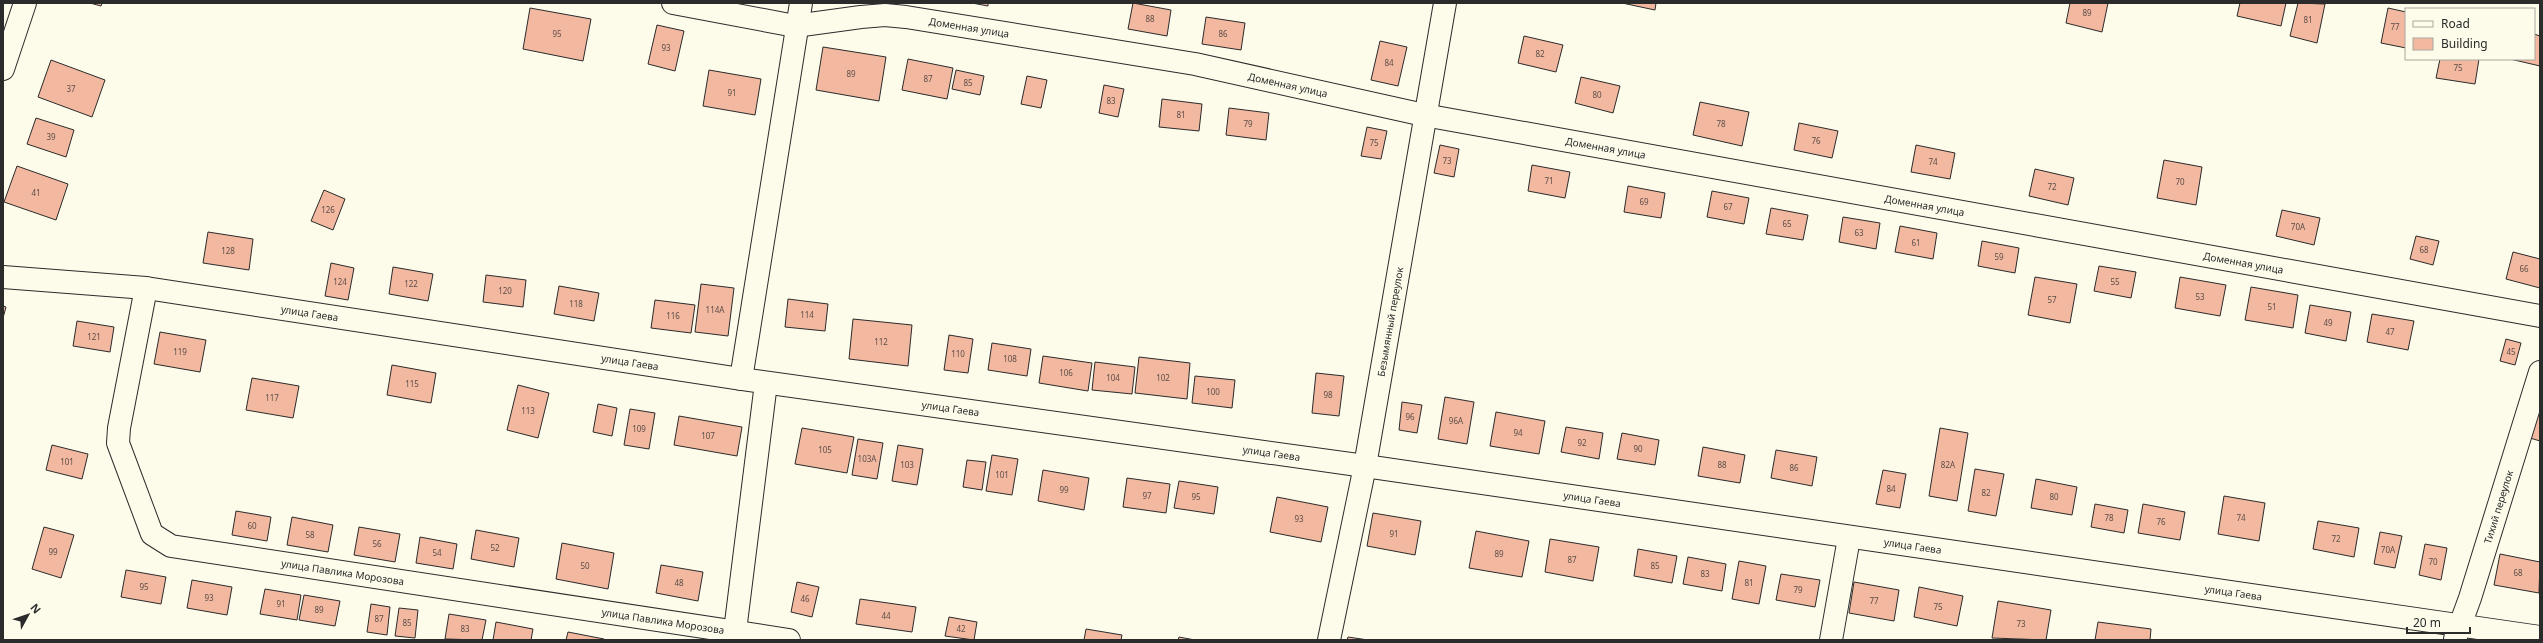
<svg xmlns="http://www.w3.org/2000/svg" width="2543" height="643" viewBox="0 0 2543 643" font-family="'Noto Sans',sans-serif">
	<style>
		.building { fill: #f2b8a0; stroke: #2b2b2b }
		.lines { fill: none; stroke-linecap: round; stroke-linejoin: round }
		.minor-casing { stroke: #2b2b2b; stroke-width: 24 }
		.minor { stroke: #fdfbea; stroke-width: 22 }
		.labels { text-anchor: middle; stroke-width: 3; stroke-linejoin: round; paint-order: stroke }
		.number-label { font-size: 8px; fill: #5d4e48 }
		.street-label { font-size: 10px; fill: #2b2b2b; stroke: #fdfbea }
	</style>
	<rect width="100%" height="100%" fill="#fdfbea"/>
	<path class="building" d="M 90,3 L 102,3 L 101,6 Z
		M 972,3 L 988,3 L 988,6 Z
		M 1133,3 L 1171,10 L 1167,36 L 1128,29 Z
		M 1622,3 L 1656,3 L 1655,10 Z
		M 2070,3 L 2108,3 L 2102,32 L 2066,23 Z
		M 2240,3 L 2286,3 L 2281,26 L 2237,16 Z
		M 2298,3 L 2325,4 L 2317,43 L 2290,36 Z
		M 530,8 L 591,19 L 583,61 L 523,49 Z
		M 2388,8 L 2406,12 L 2406,48 L 2381,43 Z
		M 1206,17 L 1245,23 L 1241,50 L 1202,44 Z
		M 657,25 L 684,31 L 675,71 L 648,64 Z
		M 2534,34 L 2540,36 L 2540,66 L 2510,59 L 2534,59 Z
		M 1524,36 L 1563,45 L 1556,72 L 1518,63 Z
		M 1380,41 L 1407,47 L 1398,86 L 1371,80 Z
		M 823,47 L 886,57 L 879,101 L 816,90 Z
		M 908,59 L 953,68 L 947,99 L 902,90 Z
		M 2440,59 L 2479,59 L 2475,84 L 2436,78 Z
		M 51,60 L 105,80 L 92,117 L 38,97 Z
		M 709,70 L 761,79 L 755,115 L 703,106 Z
		M 956,70 L 984,76 L 980,95 L 952,89 Z
		M 1027,76 L 1047,80 L 1041,108 L 1021,104 Z
		M 1581,77 L 1620,86 L 1613,113 L 1575,103 Z
		M 1104,85 L 1124,89 L 1118,117 L 1099,113 Z
		M 1162,99 L 1202,104 L 1199,131 L 1159,127 Z
		M 1700,102 L 1749,112 L 1742,146 L 1693,135 Z
		M 1229,108 L 1269,113 L 1266,140 L 1226,135 Z
		M 36,118 L 74,130 L 66,157 L 27,144 Z
		M 1799,123 L 1838,131 L 1832,158 L 1794,150 Z
		M 1367,127 L 1387,131 L 1381,159 L 1361,156 Z
		M 1440,145 L 1459,149 L 1454,177 L 1434,173 Z
		M 1916,145 L 1955,153 L 1950,179 L 1911,172 Z
		M 2164,160 L 2202,167 L 2196,205 L 2157,198 Z
		M 1532,165 L 1570,172 L 1565,198 L 1528,191 Z
		M 17,166 L 68,184 L 56,220 L 4,202 Z
		M 2035,169 L 2074,178 L 2068,205 L 2029,196 Z
		M 1628,186 L 1665,193 L 1661,218 L 1624,212 Z
		M 324,190 L 345,199 L 333,230 L 311,221 Z
		M 1712,191 L 1749,198 L 1744,224 L 1707,217 Z
		M 1771,208 L 1808,215 L 1803,240 L 1766,234 Z
		M 2282,210 L 2320,218 L 2314,245 L 2276,236 Z
		M 1843,217 L 1880,223 L 1876,249 L 1839,242 Z
		M 1900,226 L 1937,233 L 1933,259 L 1895,252 Z
		M 208,232 L 253,239 L 249,270 L 203,263 Z
		M 2416,236 L 2439,241 L 2433,265 L 2410,259 Z
		M 1982,241 L 2019,248 L 2015,273 L 1978,266 Z
		M 2513,252 L 2540,259 L 2540,288 L 2506,279 Z
		M 331,263 L 354,268 L 348,300 L 325,296 Z
		M 2099,266 L 2136,272 L 2131,298 L 2094,291 Z
		M 393,267 L 433,274 L 428,301 L 389,294 Z
		M 486,275 L 526,280 L 523,307 L 483,302 Z
		M 2035,277 L 2077,284 L 2070,323 L 2028,315 Z
		M 2180,277 L 2226,285 L 2220,316 L 2175,308 Z
		M 701,284 L 734,288 L 728,336 L 695,332 Z
		M 559,286 L 599,293 L 594,321 L 554,314 Z
		M 2251,287 L 2298,295 L 2293,328 L 2245,320 Z
		M 788,299 L 828,304 L 825,331 L 785,327 Z
		M 655,300 L 695,305 L 691,333 L 651,328 Z
		M 2310,305 L 2351,312 L 2346,341 L 2305,333 Z
		M 3,306 L 6,307 L 3,318 Z
		M 2372,314 L 2414,321 L 2408,350 L 2367,342 Z
		M 853,319 L 912,325 L 908,366 L 849,359 Z
		M 77,321 L 114,327 L 110,352 L 73,346 Z
		M 160,332 L 206,340 L 200,372 L 154,364 Z
		M 949,335 L 973,339 L 968,373 L 944,370 Z
		M 2506,339 L 2521,343 L 2515,365 L 2500,361 Z
		M 992,343 L 1031,349 L 1027,376 L 988,370 Z
		M 1043,356 L 1092,363 L 1088,391 L 1039,383 Z
		M 1139,357 L 1190,363 L 1187,399 L 1135,393 Z
		M 1095,362 L 1135,367 L 1132,394 L 1092,390 Z
		M 392,365 L 436,373 L 431,403 L 387,395 Z
		M 1316,373 L 1344,376 L 1339,416 L 1312,413 Z
		M 1195,376 L 1235,380 L 1232,408 L 1192,403 Z
		M 252,378 L 299,386 L 293,418 L 246,410 Z
		M 518,385 L 549,393 L 538,438 L 507,430 Z
		M 1445,397 L 1474,402 L 1467,444 L 1438,439 Z
		M 1402,402 L 1422,405 L 1417,433 L 1399,430 Z
		M 598,404 L 617,408 L 612,436 L 593,432 Z
		M 630,409 L 655,413 L 649,449 L 624,445 Z
		M 2538,409 L 2540,409 L 2540,441 L 2530,438 Z
		M 1496,412 L 1545,421 L 1539,454 L 1490,446 Z
		M 679,416 L 742,427 L 737,456 L 674,445 Z
		M 1566,427 L 1603,433 L 1599,459 L 1561,452 Z
		M 802,428 L 854,437 L 847,473 L 795,464 Z
		M 1940,428 L 1968,433 L 1957,501 L 1929,496 Z
		M 1622,433 L 1659,440 L 1655,465 L 1617,459 Z
		M 858,439 L 883,443 L 877,479 L 852,475 Z
		M 52,445 L 88,454 L 82,479 L 46,470 Z
		M 898,445 L 923,449 L 917,485 L 892,481 Z
		M 1703,447 L 1745,455 L 1740,483 L 1698,476 Z
		M 1776,450 L 1817,457 L 1812,486 L 1771,478 Z
		M 992,455 L 1018,459 L 1012,495 L 986,491 Z
		M 967,460 L 986,462 L 982,490 L 963,487 Z
		M 1975,469 L 2004,474 L 1996,516 L 1968,511 Z
		M 1043,470 L 1089,478 L 1084,510 L 1038,501 Z
		M 1883,470 L 1906,474 L 1900,508 L 1876,504 Z
		M 1127,478 L 1170,484 L 1166,513 L 1123,507 Z
		M 2036,479 L 2077,487 L 2072,515 L 2031,508 Z
		M 1179,481 L 1218,487 L 1214,514 L 1174,508 Z
		M 2224,496 L 2265,503 L 2259,541 L 2218,534 Z
		M 1277,497 L 1328,507 L 1321,542 L 1270,532 Z
		M 2095,504 L 2128,510 L 2124,533 L 2091,527 Z
		M 2143,504 L 2185,512 L 2180,540 L 2138,533 Z
		M 236,511 L 271,517 L 267,541 L 232,535 Z
		M 1373,513 L 1421,521 L 1415,555 L 1367,546 Z
		M 292,517 L 333,525 L 328,552 L 287,545 Z
		M 2318,521 L 2359,528 L 2354,557 L 2313,549 Z
		M 44,527 L 74,535 L 61,578 L 32,569 Z
		M 359,527 L 400,534 L 395,562 L 354,555 Z
		M 476,530 L 519,538 L 514,567 L 471,559 Z
		M 1476,531 L 1529,541 L 1522,577 L 1469,568 Z
		M 2380,532 L 2402,536 L 2395,568 L 2374,564 Z
		M 420,537 L 457,544 L 453,569 L 416,563 Z
		M 1550,539 L 1599,547 L 1593,581 L 1545,572 Z
		M 562,543 L 614,553 L 608,589 L 556,579 Z
		M 2425,544 L 2447,548 L 2441,580 L 2419,575 Z
		M 1638,549 L 1677,556 L 1672,583 L 1634,576 Z
		M 2500,554 L 2540,562 L 2539,593 L 2494,585 Z
		M 1688,557 L 1726,564 L 1722,591 L 1683,584 Z
		M 1739,561 L 1766,566 L 1759,604 L 1732,599 Z
		M 661,565 L 703,572 L 698,601 L 656,593 Z
		M 126,570 L 166,577 L 161,604 L 121,597 Z
		M 1781,574 L 1820,580 L 1815,607 L 1776,600 Z
		M 192,580 L 232,587 L 227,615 L 187,608 Z
		M 797,582 L 819,587 L 812,617 L 791,612 Z
		M 1854,582 L 1899,590 L 1894,621 L 1849,613 Z
		M 1919,587 L 1963,596 L 1957,626 L 1914,617 Z
		M 265,589 L 301,595 L 297,620 L 260,614 Z
		M 304,595 L 340,601 L 335,626 L 299,620 Z
		M 860,599 L 916,607 L 912,632 L 856,624 Z
		M 1998,601 L 2051,610 L 2046,640 L 1992,638 Z
		M 371,604 L 390,607 L 387,635 L 367,632 Z
		M 399,608 L 418,610 L 415,638 L 395,636 Z
		M 449,614 L 486,620 L 482,640 L 445,639 Z
		M 949,617 L 977,622 L 974,640 L 945,636 Z
		M 496,622 L 533,629 L 531,640 L 493,640 Z
		M 2098,622 L 2151,629 L 2150,640 L 2095,640 Z
		M 1086,629 L 1122,635 L 1121,640 L 1084,640 Z
		M 568,632 L 604,639 L 604,640 L 566,640 Z
		M 1179,637 L 1195,640 L 1178,640 Z
		M 1348,637 L 1368,640 L 1347,640 Z"/>
	<g class="lines">
		<defs>
			<g id="minor">
				<path id="s1" d="M 673,3 L 795,26 L 861,17 L 885,15 L 906,17 L 1195,64 L 1424,115 L 2540,316"/>
				<path d="M 3,69 L 25,3"/>
				<path id="s2" d="M 3,277 L 146,288 L 741,379 L 1365,466 L 2540,637"/>
				<path id="s3" d="M 146,288 L 119,428 L 118,443 L 152,534 L 171,546 L 789,640"/>
				<path d="M 741,379 L 801,3"/>
				<path d="M 735,631 L 766,383"/>
				<path id="s4" d="M 2455,639 L 2470,598 L 2540,372"/>
				<path id="s5" d="M 1329,640 L 1365,466 L 1445,3"/>
				<path d="M 1831,640 L 1849,538"/>
			</g>
		</defs>
		<use href="#minor" class="minor-casing"/>
		<use href="#minor" class="minor"/>
	</g>
	<g class="labels">
		<g class="number-label">
			<text x="2087" y="16">89</text>
			<text x="1150" y="22">88</text>
			<text x="2308" y="23">81</text>
			<text x="2395" y="30">77</text>
			<text x="557" y="37">95</text>
			<text x="1223" y="37">86</text>
			<text x="666" y="51">93</text>
			<text x="1540" y="57">82</text>
			<text x="1389" y="66">84</text>
			<text x="2458" y="71">75</text>
			<text x="851" y="77">89</text>
			<text x="928" y="82">87</text>
			<text x="968" y="86">85</text>
			<text x="71" y="92">37</text>
			<text x="732" y="96">91</text>
			<text x="1597" y="98">80</text>
			<text x="1111" y="104">83</text>
			<text x="1181" y="118">81</text>
			<text x="1248" y="127">79</text>
			<text x="1721" y="127">78</text>
			<text x="51" y="140">39</text>
			<text x="1816" y="144">76</text>
			<text x="1374" y="146">75</text>
			<text x="1447" y="164">73</text>
			<text x="1933" y="165">74</text>
			<text x="1549" y="184">71</text>
			<text x="2180" y="185">70</text>
			<text x="2052" y="190">72</text>
			<text x="36" y="196">41</text>
			<text x="1644" y="205">69</text>
			<text x="1728" y="210">67</text>
			<text x="328" y="213">126</text>
			<text x="1787" y="227">65</text>
			<text x="2298" y="230">70А</text>
			<text x="1859" y="236">63</text>
			<text x="1916" y="246">61</text>
			<text x="2424" y="253">68</text>
			<text x="228" y="254">128</text>
			<text x="1999" y="260">59</text>
			<text x="2524" y="272">66</text>
			<text x="340" y="285">124</text>
			<text x="2115" y="285">55</text>
			<text x="411" y="287">122</text>
			<text x="505" y="294">120</text>
			<text x="2200" y="300">53</text>
			<text x="2052" y="303">57</text>
			<text x="576" y="307">118</text>
			<text x="2272" y="310">51</text>
			<text x="715" y="313">114А</text>
			<text x="807" y="318">114</text>
			<text x="673" y="319">116</text>
			<text x="2328" y="326">49</text>
			<text x="2390" y="335">47</text>
			<text x="94" y="340">121</text>
			<text x="881" y="345">112</text>
			<text x="180" y="355">119</text>
			<text x="2511" y="355">45</text>
			<text x="958" y="357">110</text>
			<text x="1010" y="362">108</text>
			<text x="1066" y="376">106</text>
			<text x="1113" y="381">104</text>
			<text x="1163" y="381">102</text>
			<text x="412" y="387">115</text>
			<text x="1213" y="395">100</text>
			<text x="1328" y="398">98</text>
			<text x="272" y="401">117</text>
			<text x="528" y="414">113</text>
			<text x="1410" y="420">96</text>
			<text x="1456" y="424">96А</text>
			<text x="639" y="432">109</text>
			<text x="1518" y="436">94</text>
			<text x="708" y="439">107</text>
			<text x="1582" y="446">92</text>
			<text x="1638" y="452">90</text>
			<text x="825" y="453">105</text>
			<text x="867" y="462">103А</text>
			<text x="67" y="465">101</text>
			<text x="907" y="468">103</text>
			<text x="1722" y="468">88</text>
			<text x="1948" y="468">82А</text>
			<text x="1794" y="471">86</text>
			<text x="1002" y="478">101</text>
			<text x="1891" y="492">84</text>
			<text x="1064" y="493">99</text>
			<text x="1986" y="496">82</text>
			<text x="1147" y="499">97</text>
			<text x="1196" y="500">95</text>
			<text x="2054" y="500">80</text>
			<text x="2109" y="521">78</text>
			<text x="2241" y="521">74</text>
			<text x="1299" y="522">93</text>
			<text x="2161" y="525">76</text>
			<text x="252" y="529">60</text>
			<text x="1394" y="537">91</text>
			<text x="310" y="538">58</text>
			<text x="2336" y="542">72</text>
			<text x="377" y="547">56</text>
			<text x="495" y="551">52</text>
			<text x="2388" y="553">70А</text>
			<text x="53" y="555">99</text>
			<text x="437" y="556">54</text>
			<text x="1499" y="557">89</text>
			<text x="1572" y="563">87</text>
			<text x="2433" y="565">70</text>
			<text x="585" y="569">50</text>
			<text x="1655" y="569">85</text>
			<text x="2518" y="576">68</text>
			<text x="1705" y="577">83</text>
			<text x="679" y="586">48</text>
			<text x="1749" y="586">81</text>
			<text x="144" y="590">95</text>
			<text x="1798" y="593">79</text>
			<text x="209" y="601">93</text>
			<text x="805" y="602">46</text>
			<text x="1874" y="604">77</text>
			<text x="281" y="607">91</text>
			<text x="1938" y="610">75</text>
			<text x="319" y="613">89</text>
			<text x="886" y="619">44</text>
			<text x="379" y="622">87</text>
			<text x="407" y="626">85</text>
			<text x="2021" y="627">73</text>
			<text x="465" y="632">83</text>
			<text x="961" y="632">42</text>
		</g>
		<g class="street-label">
			<text dy="4" stroke="none"><textPath href="#s1" startOffset="300">Доменная улица</textPath></text>
			<text dy="4" stroke="none"><textPath href="#s1" startOffset="624">Доменная улица</textPath></text>
			<text dy="4" stroke="none"><textPath href="#s1" startOffset="948">Доменная улица</textPath></text>
			<text dy="4" stroke="none"><textPath href="#s1" startOffset="1272">Доменная улица</textPath></text>
			<text dy="4" stroke="none"><textPath href="#s1" startOffset="1596">Доменная улица</textPath></text>
			<text dy="4" stroke="none"><textPath href="#s2" startOffset="309">улица Гаева</textPath></text>
			<text dy="4" stroke="none"><textPath href="#s5" startOffset="324">Безымянный переулок</textPath></text>
			<text dy="4" stroke="none"><textPath href="#s2" startOffset="633">улица Гаева</textPath></text>
			<text dy="4" stroke="none"><textPath href="#s2" startOffset="957">улица Гаева</textPath></text>
			<text dy="4" stroke="none"><textPath href="#s2" startOffset="1281">улица Гаева</textPath></text>
			<text dy="4" stroke="none"><textPath href="#s2" startOffset="1605">улица Гаева</textPath></text>
			<text dy="4" stroke="none"><textPath href="#s4" startOffset="139">Тихий переулок</textPath></text>
			<text dy="4" stroke="none"><textPath href="#s2" startOffset="1929">улица Гаева</textPath></text>
			<text dy="4" stroke="none"><textPath href="#s3" startOffset="451">улица Павлика Морозова</textPath></text>
			<text dy="4" stroke="none"><textPath href="#s2" startOffset="2253">улица Гаева</textPath></text>
			<text dy="4" stroke="none"><textPath href="#s3" startOffset="775">улица Павлика Морозова</textPath></text>
		</g>
	</g>
	<rect width="2543" height="643" fill="none" stroke="#2b2b2b" stroke-width="8"/>
	<rect x="2405" y="8" width="130" height="52" fill="#fdfbea" stroke="#a9a89e"/>
	<rect x="2413" y="21" width="20" height="6" fill="#fdfbea" stroke="#a9a89e"/>
	<text x="2441" y="28" font-size="12" fill="#2b2b2b">Road</text>
	<rect x="2413" y="38" width="20" height="12" fill="#f2b8a0" stroke="#a9a89e"/>
	<text x="2441" y="48" font-size="12" fill="#2b2b2b">Building</text>
	<g transform="translate(28 615) rotate(50)" stroke="#fdfbea" stroke-width="3" paint-order="stroke">
	<path d="M0-3L7 15L0 10L-7 15Z" fill="#2b2b2b"/>
	<text y="-6" font-size="11" font-weight="bold" text-anchor="middle" fill="#2b2b2b">N</text>
	</g>
	<path d="M2407 627v6h63v-6" fill="none" stroke="#2b2b2b" stroke-width="2"/>
	<text x="2413" y="627" font-size="12" fill="#2b2b2b" stroke="#fdfbea" stroke-width="3" paint-order="stroke">20 m</text>
</svg>
